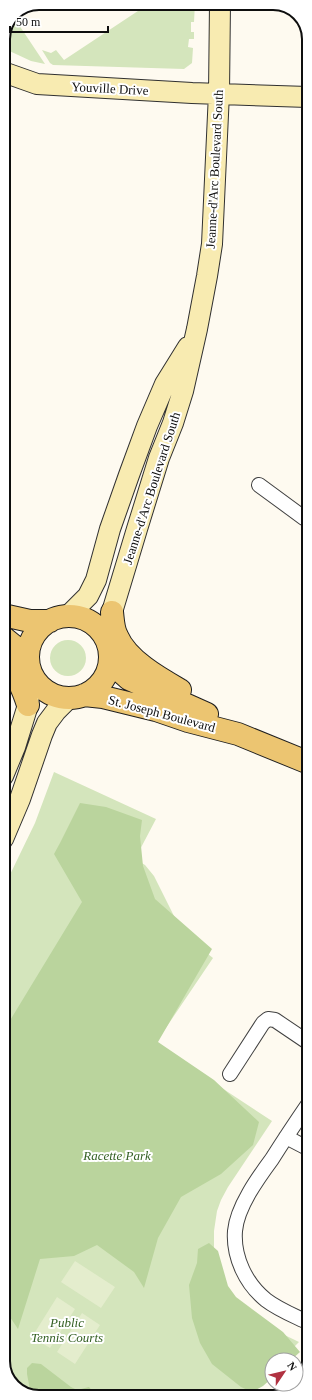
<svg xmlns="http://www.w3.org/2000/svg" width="312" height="1400" viewBox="0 0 312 1400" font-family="Georgia,serif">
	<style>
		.green { fill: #d4e5bc }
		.forest { fill: #bad49d }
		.pitch { fill: #e4edcd }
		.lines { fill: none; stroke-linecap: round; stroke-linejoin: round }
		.street-casing { stroke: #414141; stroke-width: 16 }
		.secondary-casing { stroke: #303030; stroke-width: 22 }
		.primary-casing { stroke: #1f1f1f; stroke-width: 24 }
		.street { stroke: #fff; stroke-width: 14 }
		.secondary { stroke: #f8ebb1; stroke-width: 20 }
		.primary { stroke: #ecc571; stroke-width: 22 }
		.labels { text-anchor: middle; stroke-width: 4; stroke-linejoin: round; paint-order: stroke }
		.street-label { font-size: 13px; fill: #0e0e0e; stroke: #fff }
		.park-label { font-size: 13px; font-style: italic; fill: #346024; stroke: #fff }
		.rim { fill: none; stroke: #0e0e0e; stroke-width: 2 }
	</style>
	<rect width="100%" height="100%" fill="#fefaf0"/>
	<path class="green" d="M 150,3 L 195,3 L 194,22 L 191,22 L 191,32 L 194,32 L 194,39 L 189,39 L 188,47 L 193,48 L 192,63 L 184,69 L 53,65 L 50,63 L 42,50 L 51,53 L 56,50 L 64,60 Z
		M 13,16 L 45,64 L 31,61 L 3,48 L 3,39 Z
		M50 658a18 18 0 1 1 36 0a18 18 0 1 1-36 0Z
		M 54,772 L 156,819 L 135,859 L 145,865 L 154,876 L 180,928 L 193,942 L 213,958 L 155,1044 L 272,1121 L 228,1187 L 221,1200 L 217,1211 L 214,1231 L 214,1253 L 229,1292 L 268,1327 L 299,1342 L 281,1360 L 272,1360 L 272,1369 L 244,1396 L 35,1397 L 14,1387 L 4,1368 L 3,889 L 35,823 Z"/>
	<path class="forest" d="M 80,803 L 106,807 L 142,820 L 140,836 L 143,866 L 155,899 L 212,949 L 158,1042 L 214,1080 L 259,1122 L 253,1145 L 221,1174 L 181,1197 L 158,1238 L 144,1288 L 134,1272 L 97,1245 L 74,1256 L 40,1259 L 18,1329 L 4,1308 L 3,1032 L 82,902 L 54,854 L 60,843 Z
		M 209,1243 L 218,1251 L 228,1286 L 236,1297 L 283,1332 L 300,1352 L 291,1360 L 272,1360 L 272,1378 L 263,1386 L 252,1392 L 241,1387 L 212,1364 L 200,1343 L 192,1318 L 189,1285 L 197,1263 L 198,1249 Z
		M 32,1363 L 41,1364 L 71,1387 L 77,1390 L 89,1387 L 93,1392 L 94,1397 L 35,1397 L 31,1395 L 27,1374 L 27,1368 Z"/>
	<path class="pitch" d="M 75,1261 L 115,1287 L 101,1308 L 61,1282 Z
		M 57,1297 L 75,1309 L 50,1348 L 32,1337 Z
		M 82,1313 L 100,1325 L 75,1364 L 57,1352 Z"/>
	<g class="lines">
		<defs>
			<path id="street" d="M 259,485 L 304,518 L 309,517
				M 230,1074 L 263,1023 L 268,1019 L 275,1020 L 309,1043
				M 309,1103 C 296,1122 284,1140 272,1159 C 258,1178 237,1207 235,1231 C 233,1257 246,1284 266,1300 C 279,1310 295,1316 309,1323
				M 286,1137 L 309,1149"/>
			<path id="secondary" d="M 3,72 L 37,84 L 192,93 L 308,97
				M 68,616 L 88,596 L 96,580 L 110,529 L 129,475 L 147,426 L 165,384 L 188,347
				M 107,643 L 112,612 L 137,529 L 159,458 L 173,423 L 183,391 L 197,329 L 207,276 L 212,244 L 219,93 L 220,3
				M 3,776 L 15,747 L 28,705 L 31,674
				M 3,839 L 20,799 L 42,735 L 47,723 L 56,711 L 69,698"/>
			<path id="primary" d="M 112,612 C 113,620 113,629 117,636 C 127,660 159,678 180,690
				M 3,615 L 30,621 L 50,621
				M28 657a41 41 0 1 1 82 0a41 41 0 1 1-82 0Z
				M 3,637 L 19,650 L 28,661
				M 110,659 L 120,671 L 129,679 L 207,714
				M 3,661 C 17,676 22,686 28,705
				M 84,695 L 103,697 L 156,710 L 188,721 L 238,734 L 309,763"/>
		</defs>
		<use href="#street" class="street-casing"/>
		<use href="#secondary" class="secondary-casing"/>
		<use href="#primary" class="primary-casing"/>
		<use href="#street" class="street"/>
		<use href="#secondary" class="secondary"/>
		<use href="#primary" class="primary"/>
	</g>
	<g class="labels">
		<g class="street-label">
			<text transform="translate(110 88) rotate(3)" y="5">Youville Drive</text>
			<text transform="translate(214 169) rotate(-87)" y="5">Jeanne-d'Arc Boulevard South</text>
			<text transform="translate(151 488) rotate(-72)" y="5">Jeanne-d'Arc Boulevard South</text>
			<text transform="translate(162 713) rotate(15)" y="5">St. Joseph Boulevard</text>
		</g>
		<g class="park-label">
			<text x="117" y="1160">Racette Park</text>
			<text x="67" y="1327">Public<tspan x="67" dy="15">Tennis Courts</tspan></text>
		</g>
	</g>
	<path d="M0 0H312V1400H0ZM39 10H273A29 29 0 0 1 302 39V1361A29 29 0 0 1 273 1390H39A29 29 0 0 1 10 1361V39A29 29 0 0 1 39 10Z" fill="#fff" fill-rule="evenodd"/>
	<path class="rim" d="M39 10H273A29 29 0 0 1 302 39V1361A29 29 0 0 1 273 1390H39A29 29 0 0 1 10 1361V39A29 29 0 0 1 39 10Z"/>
	<g transform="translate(284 1372) rotate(55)"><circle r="19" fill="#ffffff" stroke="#9f9f9f"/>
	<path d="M0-3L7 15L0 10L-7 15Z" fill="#b13241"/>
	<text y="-6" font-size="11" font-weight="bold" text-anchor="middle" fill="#0e0e0e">N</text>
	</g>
	<path d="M10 26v6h98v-6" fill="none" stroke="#0e0e0e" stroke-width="2"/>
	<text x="16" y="26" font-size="12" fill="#0e0e0e" stroke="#ffffff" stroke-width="3" paint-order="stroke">50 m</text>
</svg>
